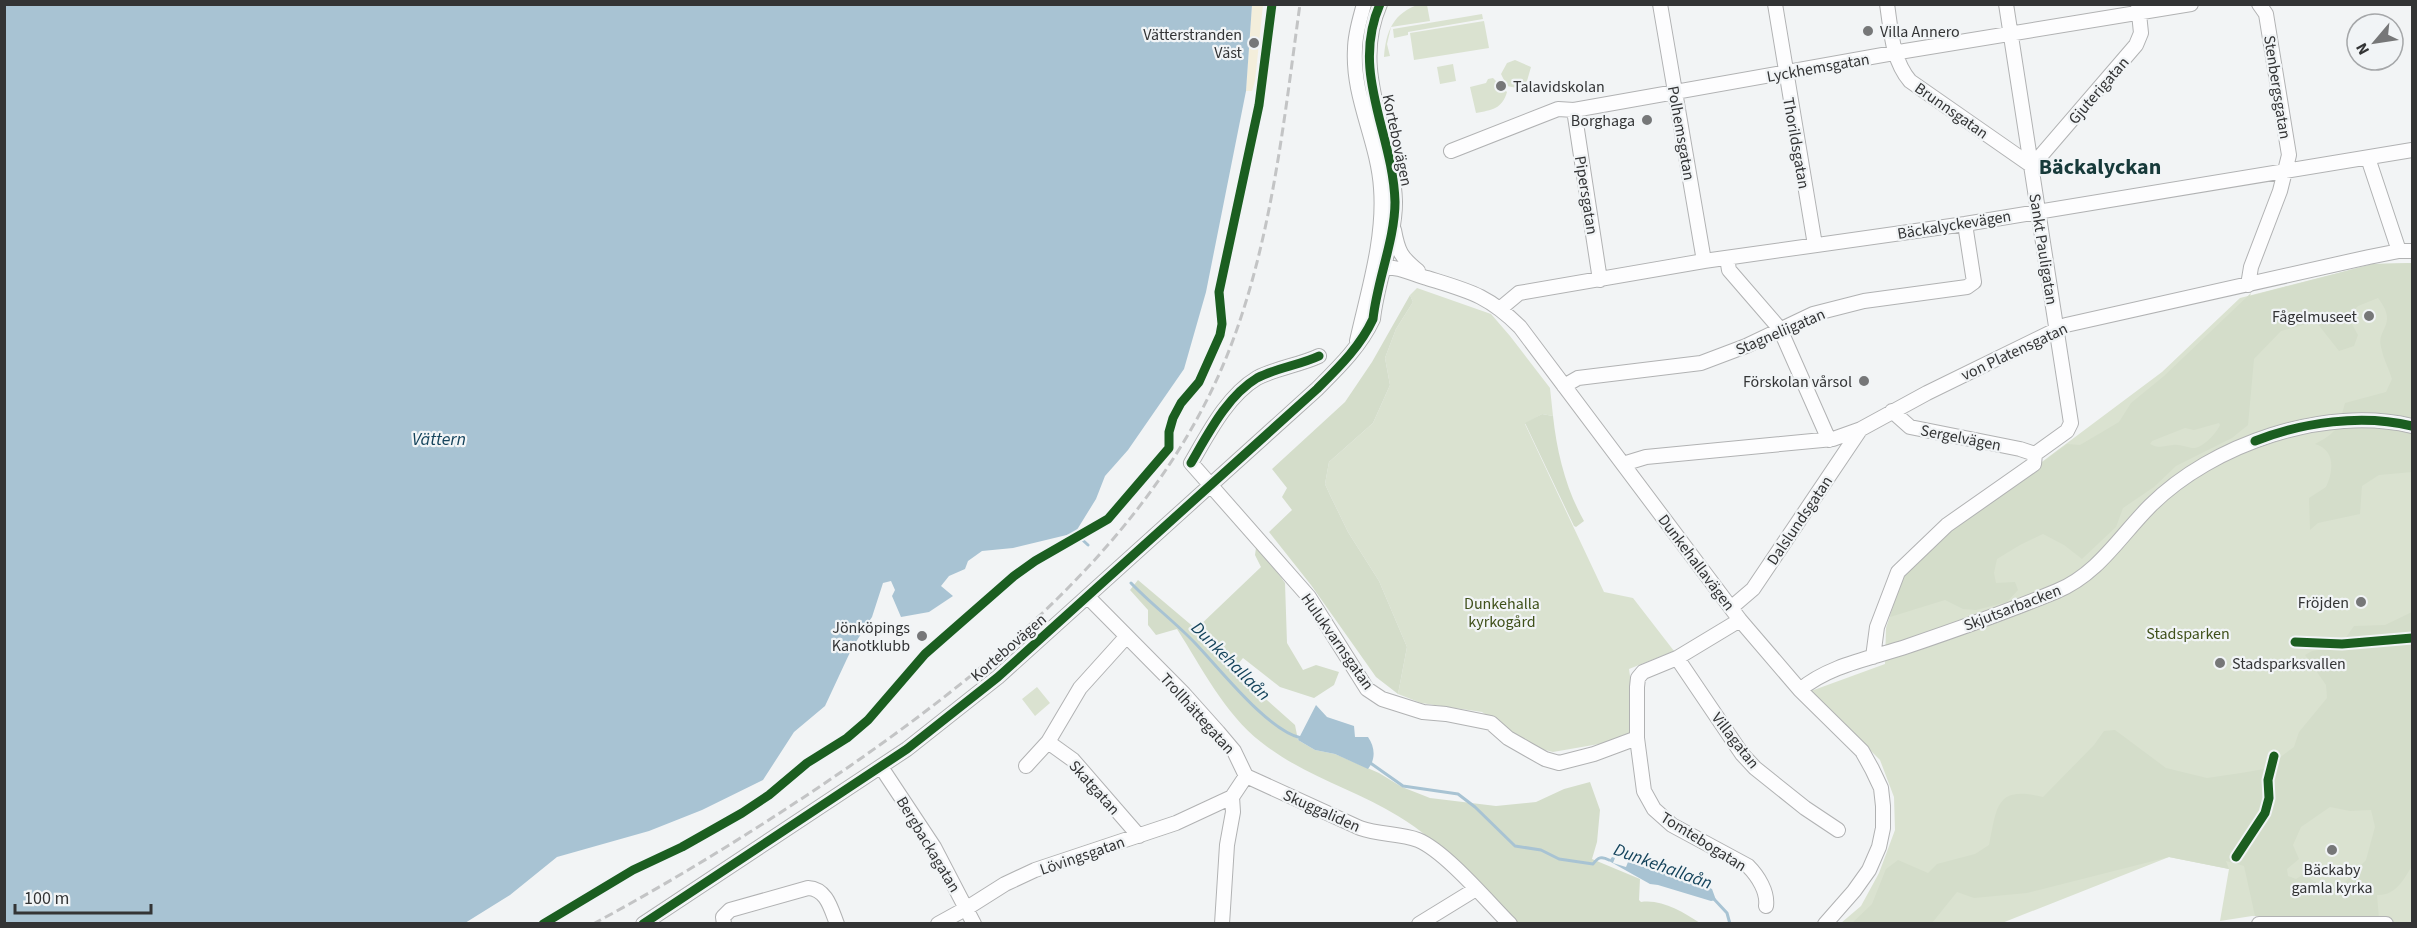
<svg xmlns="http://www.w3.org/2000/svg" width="2417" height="928" viewBox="0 0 2417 928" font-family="'Source Sans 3',sans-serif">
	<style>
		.green { fill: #dae2d0 }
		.forest { fill: #d4ddca; fill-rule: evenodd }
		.sand { fill: #f3eedb }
		.water { fill: #a8c3d3 }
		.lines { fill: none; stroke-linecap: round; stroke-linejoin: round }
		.stream { stroke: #a8c3d3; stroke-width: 3 }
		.minor-casing { stroke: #b1b2b3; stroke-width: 16 }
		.minor { stroke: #fdfdfe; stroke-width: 14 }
		.rail { stroke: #c3c4c5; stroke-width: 3; stroke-dasharray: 9 4.5; stroke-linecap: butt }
		.cycleway-casing { stroke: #f1f4f6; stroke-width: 13 }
		.cycleway { stroke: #1b5e20; stroke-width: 9 }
		.poi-dot { fill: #767778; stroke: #f1f4f6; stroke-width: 2 }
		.labels { text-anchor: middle; stroke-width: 4.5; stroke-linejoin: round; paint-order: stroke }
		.poi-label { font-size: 16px; fill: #333435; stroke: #f1f4f6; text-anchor: end }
		.street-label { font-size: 16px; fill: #333435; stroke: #f1f4f6 }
		.park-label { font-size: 16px; fill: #3f501a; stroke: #f1f4f6 }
		.water-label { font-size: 18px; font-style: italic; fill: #14435b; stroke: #f1f4f6 }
		.district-label { font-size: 22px; font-weight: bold; fill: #173a3a; stroke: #f1f4f6 }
	</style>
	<rect width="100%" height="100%" fill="#f2f4f5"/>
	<path class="green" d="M 1420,4 L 1427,5 L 1430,21 L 1391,27 L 1387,44 L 1390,56 L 1384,57 C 1386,31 1393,13 1420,4 Z
		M 1482,14 L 1483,19 L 1408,32 L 1408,35 L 1394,38 L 1393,29 Z
		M 1484,21 L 1489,48 L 1414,60 L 1410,33 Z
		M 1515,60 L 1531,67 L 1527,81 L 1517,88 L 1507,86 L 1501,74 L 1507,63 Z
		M 1453,64 L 1456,81 L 1440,84 L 1437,67 Z
		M 1493,78 L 1507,92 C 1502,109 1492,110 1476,113 L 1470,87 L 1486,83 L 1488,79 Z
		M 2412,263 L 2412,923 L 2395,923 L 2392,920 L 2379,919 L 2252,916 L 2220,921 L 2229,869 L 2169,857 L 2002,923 L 1841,923 L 1861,906 L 1879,873 L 1895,830 L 1894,797 L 1880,760 L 1811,691 L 1885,664 L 1886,628 L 1902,578 L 1951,530 L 2162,372 L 2240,298 L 2373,264 Z
		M 1417,288 L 1491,314 L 1510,336 L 1550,388 L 1553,416 L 1542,414 L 1525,424 L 1604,592 L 1633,598 L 1674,651 L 1629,669 L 1632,690 L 1630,734 L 1622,740 L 1553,752 L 1537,748 L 1482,712 L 1421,703 L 1398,694 L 1407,647 L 1379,581 L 1348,532 L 1330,495 L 1325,484 L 1329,462 L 1373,423 L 1390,385 L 1385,358 L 1396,329 L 1413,302 L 1410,295 Z
		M 1037,687 L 1050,703 L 1035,716 L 1022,699 Z"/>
	<path class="forest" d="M 2412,263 L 2412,472 L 2379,475 L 2362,486 L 2360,514 L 2318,523 L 2310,530 L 2309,498 L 2326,487 C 2334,470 2335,450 2315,444 C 2338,432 2338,428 2345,403 L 2386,392 L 2392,379 C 2389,369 2383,358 2381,347 C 2376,329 2399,325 2378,298 L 2358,306 L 2348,317 L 2358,335 L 2354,346 L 2339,351 L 2317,323 L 2303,325 L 2281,331 L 2254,359 L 2248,425 L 2232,438 L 2176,466 L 2154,487 L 2123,508 L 2116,527 L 2082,559 L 2064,545 L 2043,534 L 2020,545 L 1997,559 L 1994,573 L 1996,583 L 2015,582 L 2018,590 L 2007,602 L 1976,610 L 1963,609 L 1945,600 L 1890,617 L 1902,578 L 1951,530 L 2067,444 L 2080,445 L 2119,422 L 2131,403 L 2164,376 L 2251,293 L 2250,296 L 2373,264 ZM 2219,423 L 2220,425 C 2216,434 2202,449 2192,448 C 2185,447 2180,444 2173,445 C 2164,446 2159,449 2150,444 L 2152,441 L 2185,428 L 2194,430 Z
		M 1410,295 L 1413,302 L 1396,329 L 1385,358 L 1390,385 L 1373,423 L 1329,462 L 1325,484 L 1330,495 L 1348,532 L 1379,581 L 1407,647 L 1398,694 L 1376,677 L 1311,585 L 1269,532 L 1292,510 L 1282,497 L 1287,488 L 1272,469 L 1345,402 L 1372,362 Z
		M 1542,414 L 1553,416 C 1557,453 1566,489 1584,521 L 1576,527 L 1574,526 L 1525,423 Z
		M 1256,548 L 1260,548 L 1285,583 L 1287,643 L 1303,670 L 1316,665 L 1339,672 L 1334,685 L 1314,698 L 1280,687 L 1243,658 L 1233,670 L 1295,725 L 1298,740 L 1315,750 L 1335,754 L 1379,773 L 1402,787 L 1430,798 L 1496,806 L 1536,802 L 1564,789 L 1590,782 L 1600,810 L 1597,842 L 1592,859 L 1640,879 L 1639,900 L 1641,902 C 1662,899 1683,912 1700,923 L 1516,923 C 1479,887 1443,843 1398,816 C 1354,789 1302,775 1261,742 C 1224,713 1202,668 1177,629 L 1156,635 L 1148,625 L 1148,610 L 1130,590 L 1138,580 L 1196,629 L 1261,567 L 1255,555 Z
		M 2412,612 L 2412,866 C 2404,879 2396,896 2377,895 L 2379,919 L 2255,916 L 2244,866 L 2226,861 L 2229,869 L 2169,857 L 2027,893 L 1974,898 L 1957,892 L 1932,923 L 1851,924 L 1872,904 L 1886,869 L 1898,860 L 1928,873 L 1937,864 L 1975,854 L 1989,845 C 1997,806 1996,785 2043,797 L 2094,745 L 2104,731 L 2115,730 L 2166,768 L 2207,778 L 2241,773 L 2264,769 L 2294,747 L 2299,732 L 2327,698 L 2326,685 L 2305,655 L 2312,651 L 2339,647 L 2354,626 L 2385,625 ZM 2330,807 L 2350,811 L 2371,810 L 2375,827 L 2366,860 L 2345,882 L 2324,888 L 2304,874 L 2296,879 L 2288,876 L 2287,869 L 2299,859 L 2293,845 L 2301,827 Z"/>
	<path class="sand" d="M 1252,5 L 1263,5 L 1255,81 L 1252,91 L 1246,91 Z"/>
	<path class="water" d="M 5,4 L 1252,4 L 1252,5 L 1246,91 L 1206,292 L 1184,369 L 1128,450 L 1105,476 L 1096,499 L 1075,533 L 1013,548 L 982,551 L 968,561 L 965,569 L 949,576 L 941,586 L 953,596 L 929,612 L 901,617 L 892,596 L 895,590 L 891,581 L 883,583 L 872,617 L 852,648 L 825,706 L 794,732 L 763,780 L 702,810 L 649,831 L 557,857 L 510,895 L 465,923 L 5,924 Z
		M 1316,705 L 1327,717 L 1354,726 L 1355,737 L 1368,737 C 1375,747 1376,759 1368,769 L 1335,754 L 1315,750 L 1298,740 Z
		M 1612,857 L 1615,858 L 1613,863 L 1626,867 L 1628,862 L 1670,875 L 1684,876 L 1712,889 L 1716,900 L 1711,901 L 1658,885 L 1650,884 L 1609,861 Z"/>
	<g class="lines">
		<path class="stream" d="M 1075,533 L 1088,545
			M 1131,583 C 1151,604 1175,622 1195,643 C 1220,669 1267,730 1301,738
			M 1369,762 L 1403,786 L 1458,794 L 1475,807 L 1515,846 L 1541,850 L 1559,859 L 1593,864 C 1598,857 1602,856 1609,860
			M 1713,898 L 1727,913 L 1730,924"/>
		<defs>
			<path id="minor" d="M 1660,4 L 1704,261
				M 1775,4 L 1815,245
				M 1887,4 C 1891,30 1892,60 1910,81 L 2032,166 L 2136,45 L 2141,33 L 2138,4
				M 2006,4 L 2071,423 L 2067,431 L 2035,454
				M 1574,110 L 1600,280
				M 1451,151 L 1558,109 L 1574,110 L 1905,51 L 2191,4
				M 2368,158 L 2399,251
				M 1394,230 C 1398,252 1401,257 1418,271
				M 1727,258 L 1729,270 L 1780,329 L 1829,440
				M 1383,268 C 1399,266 1412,274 1427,278 C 1469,291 1488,295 1520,327 L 1740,620 L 1800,690 L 1862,751 L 1872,769 L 1881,788 L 1883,806 L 1883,828 L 1879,847 L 1869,870 L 1854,891 L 1825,924
				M 2248,285 L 2251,267 L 2280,191 L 2289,155 L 2266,14 L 2259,4
				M 1501,308 L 1519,293 L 1704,261 L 1965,224 L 2412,150
				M 1357,341 C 1368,291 1385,239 1381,188 C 1378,141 1352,97 1355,49 C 1355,34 1360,19 1364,4
				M 1319,356 C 1300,365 1276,368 1257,378 C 1227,396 1208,434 1191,463 L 1309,597 L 1367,689 L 1382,699 L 1423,712 L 1446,714 L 1491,723 L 1508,738 L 1529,750 L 1545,759 L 1559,763 L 1594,754 L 1637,738
				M 1564,386 L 1578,378 L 1701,363 L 1746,346 L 1813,314 L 1864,301 L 1967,287 L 1974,282 L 1965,224
				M 1892,411 L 1910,427 L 2020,449 L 2035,454
				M 1623,464 L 1646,457 L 1833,439 L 1861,429 L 1927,393 L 2066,325 L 2369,257 L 2399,251 L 2412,251
				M 1088,597 L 1184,694 L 1218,732 L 1234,751 L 1246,776 L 1232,797 L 1233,812 L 1227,845 L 1222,924
				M 1732,607 L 1753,589 L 1860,430
				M 1740,620 L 1677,658 L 1643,672 L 1638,678 L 1637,687 L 1637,738 L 1644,791 L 1654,809 L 1672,825 L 1748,866 C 1758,876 1768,892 1766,906
				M 1873,657 L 1877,627 L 1898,572 L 1947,525 L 2034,464 L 2035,454
				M 1677,658 L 1742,754 L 1755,768 L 1805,808 L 1838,830
				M 1800,690 C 1829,665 1873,658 1908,646 C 1958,629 2009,611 2057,591 C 2098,574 2120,536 2150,506 C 2212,444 2326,405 2412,426
				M 1048,742 L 1073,760 L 1139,836
				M 1026,766 L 1048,742 L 1080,688 L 1126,637
				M 881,767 L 934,847 L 974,924
				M 1246,776 L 1360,828 C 1379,835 1400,833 1418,840 C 1445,851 1488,902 1510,924
				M 643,924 L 907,749 L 998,677 L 1317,389 C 1338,368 1360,347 1373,319 C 1377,281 1395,239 1395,202 C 1393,133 1350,73 1380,4
				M 724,924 L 723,917 L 730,910 L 808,888 C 827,889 831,909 837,924
				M 938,924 L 967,908 L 1005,884 L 1035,870 L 1176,823 L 1232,797
				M 1419,924 L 1476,889
				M 2259,924 L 2386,924"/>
		</defs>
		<use href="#minor" class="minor-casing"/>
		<use href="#minor" class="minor"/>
		<path class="rail" d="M 593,924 C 682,876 767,823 850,766 C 1004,659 1161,527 1230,348 C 1272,239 1284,120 1300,4"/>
		<defs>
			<path id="cycleway" d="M 2255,441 C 2303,422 2362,414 2412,426
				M 1191,463 C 1208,434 1227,396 1257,378 C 1276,368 1300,365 1319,356
				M 2295,642 L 2342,644 L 2412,638
				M 2236,857 L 2265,813 L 2269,798 L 2268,780 L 2274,756
				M 543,924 L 633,870 L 682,847 L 742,813 L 769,795 L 807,763 L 847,738 L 868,720 L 925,654 L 1014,576 L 1035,561 L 1108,519 L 1169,448 L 1169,432 L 1173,418 L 1181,403 L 1199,382 L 1220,335 L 1222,324 L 1219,292 L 1259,105 L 1272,4
				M 643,924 L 907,749 L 998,677 L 1317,389 C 1338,368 1360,347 1373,319 C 1377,281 1395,239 1395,202 C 1393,133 1350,73 1380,4"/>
		</defs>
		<use href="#cycleway" class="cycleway-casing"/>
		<use href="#cycleway" class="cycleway"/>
	</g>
	<g class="poi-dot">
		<circle cx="1868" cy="31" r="6"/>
		<circle cx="1254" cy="43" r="6"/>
		<circle cx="1501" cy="86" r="6"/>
		<circle cx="1647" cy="120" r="6"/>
		<circle cx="2369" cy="316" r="6"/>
		<circle cx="1864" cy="381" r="6"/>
		<circle cx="2361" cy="602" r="6"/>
		<circle cx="922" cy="636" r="6"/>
		<circle cx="2220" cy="663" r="6"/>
		<circle cx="2332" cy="850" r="6"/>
	</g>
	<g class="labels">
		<g class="poi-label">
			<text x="1880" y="37" text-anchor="start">Villa Annero</text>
			<text x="1242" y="40">Vätterstranden<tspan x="1242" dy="18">Väst</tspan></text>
			<text x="1513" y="92" text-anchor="start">Talavidskolan</text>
			<text x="1635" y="126">Borghaga</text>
			<text x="2357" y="322">Fågelmuseet</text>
			<text x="1852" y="387">Förskolan vårsol</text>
			<text x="2349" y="608">Fröjden</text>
			<text x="910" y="633">Jönköpings<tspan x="910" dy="18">Kanotklubb</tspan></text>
			<text x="2232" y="669" text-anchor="start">Stadsparksvallen</text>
			<text x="2332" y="875" text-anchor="middle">Bäckaby<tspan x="2332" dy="18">gamla kyrka</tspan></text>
		</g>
		<g class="street-label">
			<text transform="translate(1818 67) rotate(-10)" y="6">Lyckhemsgatan</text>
			<text transform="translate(2278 87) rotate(81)" y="6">Stenbergsgatan</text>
			<text transform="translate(2098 90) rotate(-49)" y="6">Gjuterigatan</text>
			<text transform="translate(1952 110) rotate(35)" y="6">Brunnsgatan</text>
			<text transform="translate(1682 133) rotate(80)" y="6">Polhemsgatan</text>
			<text transform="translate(1398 140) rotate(78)" y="6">Kortebovägen</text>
			<text transform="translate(1797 143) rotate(80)" y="6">Thorildsgatan</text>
			<text transform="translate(1587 195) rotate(81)" y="6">Pipersgatan</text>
			<text transform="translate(1954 224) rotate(-9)" y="6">Bäckalyckevägen</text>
			<text transform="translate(2044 249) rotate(81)" y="6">Sankt Pauligatan</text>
			<text transform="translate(1780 331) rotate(-23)" y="6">Stagneliigatan</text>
			<text transform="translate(2014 351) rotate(-25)" y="6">von Platensgatan</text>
			<text transform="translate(1961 437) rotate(11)" y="6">Sergelvägen</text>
			<text transform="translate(1799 520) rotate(-56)" y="6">Dalslundsgatan</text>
			<text transform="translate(1697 562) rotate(53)" y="6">Dunkehallavägen</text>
			<text transform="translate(2012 607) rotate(-21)" y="6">Skjutsarbacken</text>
			<text transform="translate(1338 641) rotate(55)" y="6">Hulukvarnsgatan</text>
			<text transform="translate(1008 647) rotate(-41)" y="6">Kortebovägen</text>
			<text transform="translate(1198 713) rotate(48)" y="6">Trollhättegatan</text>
			<text transform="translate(1736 740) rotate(52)" y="6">Villagatan</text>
			<text transform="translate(1095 787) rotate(48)" y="6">Skatgatan</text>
			<text transform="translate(1322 810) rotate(24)" y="6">Skuggaliden</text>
			<text transform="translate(1704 841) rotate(32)" y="6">Tomtebogatan</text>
			<text transform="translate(929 844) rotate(59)" y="6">Bergbackagatan</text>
			<text transform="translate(1082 855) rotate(-19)" y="6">Lövingsgatan</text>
		</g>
		<g class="park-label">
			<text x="1502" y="609">Dunkehalla<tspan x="1502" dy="18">kyrkogård</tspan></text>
			<text x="2188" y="639">Stadsparken</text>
		</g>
		<g class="water-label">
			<text x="439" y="445">Vättern</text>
			<text transform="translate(1231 661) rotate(45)" y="6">Dunkehallaån</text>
			<text transform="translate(1663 866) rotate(20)" y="6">Dunkehallaån</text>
		</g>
		<g class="district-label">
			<text x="2100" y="174">Bäckalyckan</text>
		</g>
	</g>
	<rect width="2417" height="928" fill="none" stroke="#333435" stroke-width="12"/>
	<g transform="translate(2375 42) rotate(241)"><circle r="28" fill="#f1f4f6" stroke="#a5a7a9" stroke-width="1.5"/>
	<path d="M0-4.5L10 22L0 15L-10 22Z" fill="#767778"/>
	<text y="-9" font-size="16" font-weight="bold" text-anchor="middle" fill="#333435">N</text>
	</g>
	<path d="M15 904v9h136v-9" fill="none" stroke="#333435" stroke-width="3"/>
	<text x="24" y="904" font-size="18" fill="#333435" stroke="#f1f4f6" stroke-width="4.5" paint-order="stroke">100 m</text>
</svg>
